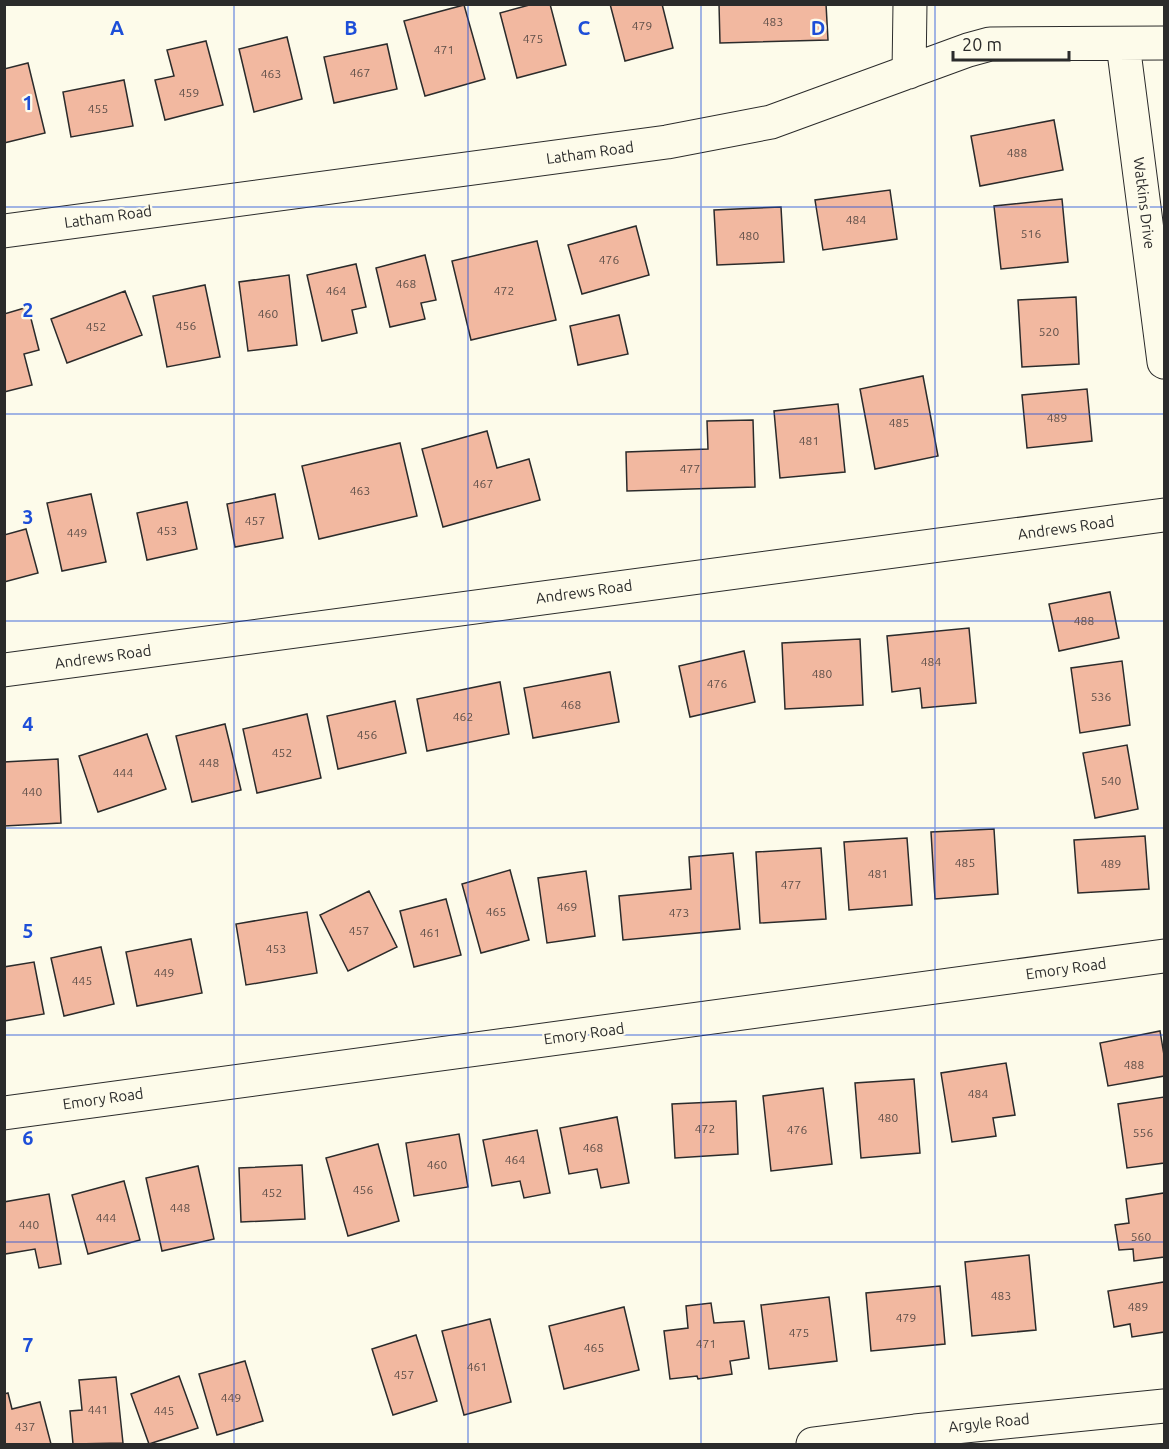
<svg xmlns="http://www.w3.org/2000/svg" width="1169" height="1449" viewBox="0 0 1169 1449" font-family="Ubuntu,sans-serif">
	<style>
		.building { fill: #f2b8a0; stroke: #2b2b2b; stroke-width: 1.5 }
		.lines { fill: none; stroke-linecap: round; stroke-linejoin: round }
		.street-casing { stroke: #2b2b2b; stroke-width: 35 }
		.street { stroke: #fdfbea; stroke-width: 33 }
		.grid { fill: none; stroke: #1d4ed8; stroke-width: 1.5; stroke-opacity: 0.55 }
		.labels { text-anchor: middle; stroke-width: 4.5; stroke-linejoin: round; paint-order: stroke }
		.number-label { font-size: 12px; fill: #5d4e48 }
		.street-label { font-size: 15px; fill: #2b2b2b; stroke: #fdfbea }
		.grid-label { font-size: 20px; text-anchor: middle; font-weight: bold; fill: #1d4ed8; stroke: #fdfbea; stroke-width: 4.5; stroke-linejoin: round; paint-order: stroke }
	</style>
	<rect width="100%" height="100%" fill="#fdfbea"/>
	<path class="building" d="M 533,4 L 550,4 L 566,65 L 517,78 L 500,13 Z
		M 610,4 L 662,4 L 673,48 L 625,61 Z
		M 719,4 L 826,4 L 828,40 L 720,43 Z
		M 464,5 L 485,79 L 425,96 L 404,21 Z
		M 287,37 L 302,99 L 254,112 L 239,49 Z
		M 206,41 L 223,105 L 165,120 L 155,80 L 174,76 L 167,50 Z
		M 387,44 L 397,89 L 334,103 L 324,57 Z
		M 28,63 L 45,133 L 4,143 L 4,69 Z
		M 124,80 L 133,126 L 71,137 L 63,92 Z
		M 1054,120 L 1063,170 L 980,186 L 971,136 Z
		M 890,190 L 897,239 L 823,250 L 815,200 Z
		M 1062,199 L 1068,262 L 1001,269 L 994,206 Z
		M 781,207 L 784,262 L 717,265 L 714,210 Z
		M 636,226 L 649,275 L 582,294 L 568,245 Z
		M 537,241 L 556,320 L 471,340 L 452,261 Z
		M 425,255 L 436,300 L 421,303 L 425,319 L 390,327 L 376,268 Z
		M 356,264 L 366,307 L 352,310 L 357,333 L 322,341 L 307,275 Z
		M 289,275 L 297,345 L 248,351 L 239,282 Z
		M 205,285 L 220,357 L 167,367 L 153,296 Z
		M 125,291 L 142,335 L 67,363 L 51,319 Z
		M 1076,297 L 1079,364 L 1022,367 L 1018,300 Z
		M 28,307 L 39,350 L 24,354 L 32,385 L 4,392 L 4,314 Z
		M 619,315 L 628,354 L 578,365 L 570,326 Z
		M 923,376 L 938,456 L 875,469 L 860,389 Z
		M 1087,389 L 1092,441 L 1027,448 L 1022,395 Z
		M 838,404 L 845,472 L 780,478 L 774,411 Z
		M 753,420 L 755,487 L 627,491 L 626,452 L 708,449 L 707,421 Z
		M 487,431 L 497,468 L 529,459 L 540,500 L 443,527 L 422,449 Z
		M 400,443 L 417,516 L 319,539 L 302,466 Z
		M 91,494 L 106,562 L 62,571 L 47,503 Z
		M 275,494 L 283,538 L 235,547 L 227,504 Z
		M 187,502 L 197,549 L 147,560 L 137,513 Z
		M 26,529 L 38,573 L 4,582 L 4,535 Z
		M 1110,592 L 1119,638 L 1059,651 L 1049,604 Z
		M 969,628 L 976,703 L 922,708 L 920,688 L 892,692 L 887,636 Z
		M 860,639 L 863,705 L 785,709 L 782,643 Z
		M 744,651 L 755,702 L 690,717 L 679,666 Z
		M 1122,661 L 1130,725 L 1080,733 L 1071,668 Z
		M 610,672 L 619,722 L 533,738 L 524,688 Z
		M 500,682 L 509,734 L 427,751 L 417,699 Z
		M 395,701 L 406,753 L 338,769 L 327,716 Z
		M 307,714 L 321,778 L 257,793 L 243,729 Z
		M 225,724 L 241,790 L 192,802 L 176,736 Z
		M 147,734 L 166,789 L 98,812 L 79,756 Z
		M 1127,745 L 1138,809 L 1095,818 L 1083,753 Z
		M 58,759 L 61,823 L 4,826 L 4,762 Z
		M 994,829 L 998,894 L 935,899 L 931,832 Z
		M 1145,836 L 1149,889 L 1078,893 L 1074,840 Z
		M 907,838 L 912,905 L 849,910 L 844,842 Z
		M 821,848 L 826,919 L 760,923 L 756,852 Z
		M 733,853 L 740,929 L 623,940 L 619,896 L 691,889 L 689,857 Z
		M 510,870 L 529,940 L 481,953 L 462,884 Z
		M 586,871 L 595,936 L 547,943 L 538,878 Z
		M 369,891 L 397,947 L 348,971 L 320,915 Z
		M 446,899 L 461,955 L 414,967 L 400,911 Z
		M 307,912 L 317,973 L 246,985 L 236,924 Z
		M 191,939 L 202,993 L 137,1006 L 126,952 Z
		M 101,947 L 114,1004 L 64,1016 L 51,958 Z
		M 34,962 L 44,1014 L 4,1021 L 4,967 Z
		M 1160,1031 L 1164,1055 L 1164,1076 L 1108,1086 L 1100,1043 Z
		M 1006,1063 L 1015,1115 L 993,1118 L 996,1136 L 952,1142 L 941,1073 Z
		M 914,1079 L 920,1153 L 861,1158 L 855,1083 Z
		M 823,1088 L 832,1164 L 771,1171 L 763,1096 Z
		M 1164,1097 L 1164,1163 L 1127,1168 L 1118,1104 Z
		M 736,1101 L 738,1154 L 675,1158 L 672,1104 Z
		M 617,1117 L 629,1183 L 601,1188 L 597,1169 L 569,1174 L 560,1128 Z
		M 537,1130 L 550,1193 L 524,1198 L 520,1181 L 492,1186 L 483,1140 Z
		M 459,1134 L 468,1187 L 414,1196 L 406,1143 Z
		M 378,1144 L 399,1221 L 348,1236 L 326,1158 Z
		M 302,1165 L 305,1219 L 241,1222 L 239,1168 Z
		M 198,1166 L 214,1239 L 162,1251 L 146,1178 Z
		M 124,1181 L 140,1240 L 88,1254 L 72,1195 Z
		M 1164,1193 L 1164,1257 L 1134,1261 L 1133,1249 L 1119,1250 L 1115,1225 L 1129,1223 L 1126,1199 Z
		M 49,1194 L 61,1264 L 39,1268 L 35,1249 L 5,1254 L 4,1202 Z
		M 1029,1255 L 1036,1330 L 972,1336 L 965,1262 Z
		M 1164,1282 L 1164,1332 L 1132,1337 L 1130,1324 L 1114,1327 L 1108,1291 Z
		M 940,1286 L 945,1344 L 871,1351 L 866,1293 Z
		M 829,1297 L 837,1361 L 769,1369 L 761,1305 Z
		M 711,1303 L 714,1323 L 744,1321 L 749,1358 L 730,1361 L 732,1374 L 698,1379 L 697,1376 L 670,1379 L 664,1331 L 688,1328 L 686,1306 Z
		M 624,1307 L 639,1370 L 564,1389 L 549,1326 Z
		M 490,1319 L 511,1402 L 464,1415 L 442,1331 Z
		M 416,1335 L 437,1401 L 393,1415 L 372,1349 Z
		M 245,1361 L 263,1421 L 217,1435 L 199,1374 Z
		M 179,1376 L 198,1428 L 149,1444 L 131,1394 Z
		M 116,1377 L 123,1443 L 73,1444 L 70,1411 L 82,1410 L 79,1380 Z
		M 8,1393 L 12,1409 L 40,1402 L 51,1444 L 4,1444 L 4,1394 Z"/>
	<g class="lines">
		<defs>
			<path id="street" d="M 1123,44 L 1164,362
				M 909,72 L 910,4
				M 4,231 L 667,142 L 771,122 L 968,50 L 990,44 L 1164,43
				M 4,670 L 1164,515
				M 4,1113 L 1164,956
				M 813,1444 L 915,1431 L 1164,1406"/>
		</defs>
		<use href="#street" class="street-casing"/>
		<use href="#street" class="street"/>
	</g>
	<path class="grid" d="M 234,4 L 234,1444M 468,4 L 468,1444M 701,4 L 701,1444M 935,4 L 935,1444M 4,207 L 1164,207M 4,414 L 1164,414M 4,621 L 1164,621M 4,828 L 1164,828M 4,1035 L 1164,1035M 4,1242 L 1164,1242"/>
	<g class="labels">
		<g class="number-label">
			<text x="773" y="26">483</text>
			<text x="642" y="30">479</text>
			<text x="533" y="43">475</text>
			<text x="444" y="54">471</text>
			<text x="360" y="77">467</text>
			<text x="271" y="78">463</text>
			<text x="189" y="97">459</text>
			<text x="98" y="113">455</text>
			<text x="1017" y="157">488</text>
			<text x="856" y="224">484</text>
			<text x="1031" y="238">516</text>
			<text x="749" y="240">480</text>
			<text x="609" y="264">476</text>
			<text x="406" y="288">468</text>
			<text x="336" y="295">464</text>
			<text x="504" y="295">472</text>
			<text x="268" y="318">460</text>
			<text x="186" y="330">456</text>
			<text x="96" y="331">452</text>
			<text x="1049" y="336">520</text>
			<text x="1057" y="422">489</text>
			<text x="899" y="427">485</text>
			<text x="809" y="445">481</text>
			<text x="690" y="473">477</text>
			<text x="483" y="488">467</text>
			<text x="360" y="495">463</text>
			<text x="255" y="525">457</text>
			<text x="167" y="535">453</text>
			<text x="77" y="537">449</text>
			<text x="1084" y="625">488</text>
			<text x="931" y="666">484</text>
			<text x="822" y="678">480</text>
			<text x="717" y="688">476</text>
			<text x="1101" y="701">536</text>
			<text x="571" y="709">468</text>
			<text x="463" y="721">462</text>
			<text x="367" y="739">456</text>
			<text x="282" y="757">452</text>
			<text x="209" y="767">448</text>
			<text x="123" y="777">444</text>
			<text x="1111" y="785">540</text>
			<text x="32" y="796">440</text>
			<text x="965" y="867">485</text>
			<text x="1111" y="868">489</text>
			<text x="878" y="878">481</text>
			<text x="791" y="889">477</text>
			<text x="567" y="911">469</text>
			<text x="496" y="916">465</text>
			<text x="679" y="917">473</text>
			<text x="359" y="935">457</text>
			<text x="430" y="937">461</text>
			<text x="276" y="953">453</text>
			<text x="164" y="977">449</text>
			<text x="82" y="985">445</text>
			<text x="1134" y="1069">488</text>
			<text x="978" y="1098">484</text>
			<text x="888" y="1122">480</text>
			<text x="705" y="1133">472</text>
			<text x="797" y="1134">476</text>
			<text x="1143" y="1137">556</text>
			<text x="593" y="1152">468</text>
			<text x="515" y="1164">464</text>
			<text x="437" y="1169">460</text>
			<text x="363" y="1194">456</text>
			<text x="272" y="1197">452</text>
			<text x="180" y="1212">448</text>
			<text x="106" y="1222">444</text>
			<text x="29" y="1229">440</text>
			<text x="1141" y="1241">560</text>
			<text x="1001" y="1300">483</text>
			<text x="1138" y="1311">489</text>
			<text x="906" y="1322">479</text>
			<text x="799" y="1337">475</text>
			<text x="706" y="1348">471</text>
			<text x="594" y="1352">465</text>
			<text x="477" y="1371">461</text>
			<text x="404" y="1379">457</text>
			<text x="231" y="1402">449</text>
			<text x="98" y="1414">441</text>
			<text x="164" y="1415">445</text>
			<text x="25" y="1431">437</text>
		</g>
		<g class="street-label">
			<text transform="translate(590 153) rotate(-8)" y="5">Latham Road</text>
			<text transform="translate(1144 203) rotate(83)" y="5">Watkins Drive</text>
			<text transform="translate(108 217) rotate(-8)" y="5">Latham Road</text>
			<text transform="translate(1066 528) rotate(-8)" y="5">Andrews Road</text>
			<text transform="translate(584 592) rotate(-8)" y="5">Andrews Road</text>
			<text transform="translate(103 657) rotate(-8)" y="5">Andrews Road</text>
			<text transform="translate(1066 969) rotate(-8)" y="5">Emory Road</text>
			<text transform="translate(584 1034) rotate(-8)" y="5">Emory Road</text>
			<text transform="translate(103 1099) rotate(-8)" y="5">Emory Road</text>
			<text transform="translate(989 1423) rotate(-6)" y="5">Argyle Road</text>
		</g>
	</g>
	<g class="grid-label">
		<text x="117" y="35">A</text>
		<text x="351" y="35">B</text>
		<text x="584" y="35">C</text>
		<text x="818" y="35">D</text>
		<text x="28" y="110">1</text>
		<text x="28" y="317">2</text>
		<text x="28" y="524">3</text>
		<text x="28" y="731">4</text>
		<text x="28" y="938">5</text>
		<text x="28" y="1145">6</text>
		<text x="28" y="1352">7</text>
	</g>
	<rect width="1169" height="1449" fill="none" stroke="#2b2b2b" stroke-width="12"/>
	<path d="M953 51v9h116v-9" fill="none" stroke="#2b2b2b" stroke-width="3"/>
	<text x="962" y="51" font-size="18" fill="#2b2b2b" stroke="#fdfbea" stroke-width="4.5" paint-order="stroke">20 m</text>
</svg>
